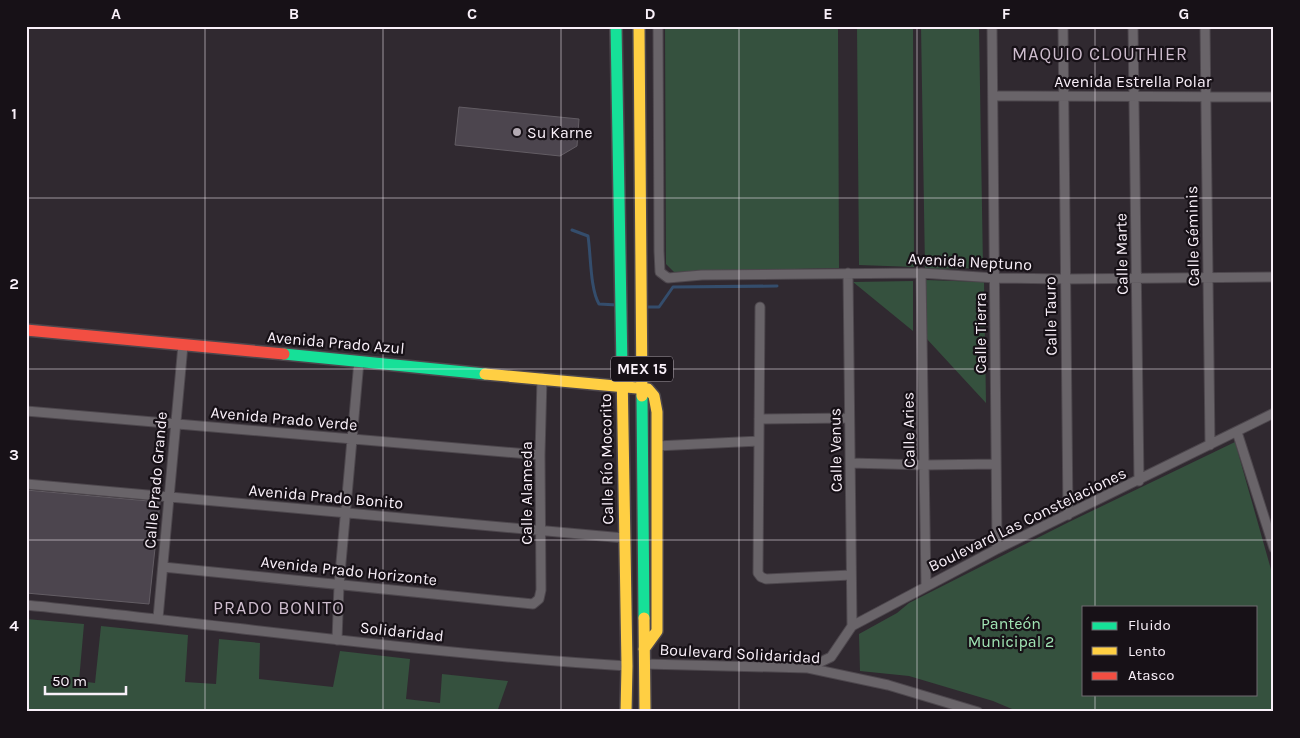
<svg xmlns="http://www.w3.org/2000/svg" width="1300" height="738" viewBox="0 0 1300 738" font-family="Karla,sans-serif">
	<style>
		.green { fill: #35513e; fill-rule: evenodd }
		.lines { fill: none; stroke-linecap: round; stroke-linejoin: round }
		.stream { stroke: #344d6c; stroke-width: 3 }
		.building { fill: #4c454e; stroke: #635d64 }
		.street-casing { stroke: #4d474d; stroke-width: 11 }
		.fast-casing { stroke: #4d474d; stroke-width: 14 }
		.slow-casing { stroke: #4d474d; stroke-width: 14 }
		.jam-casing { stroke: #4d474d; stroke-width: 14 }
		.street { stroke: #696469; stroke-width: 9 }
		.fast { stroke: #16e098; stroke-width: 11 }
		.slow { stroke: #ffcf43; stroke-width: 11 }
		.jam { stroke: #f24e42; stroke-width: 11 }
		.grid { fill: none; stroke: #f9f0f9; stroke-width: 1; stroke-opacity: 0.55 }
		.poi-dot { fill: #b3aab3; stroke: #171117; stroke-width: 2 }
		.labels { text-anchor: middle; stroke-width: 4.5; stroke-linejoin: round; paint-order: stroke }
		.shield { fill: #171117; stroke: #b5adb5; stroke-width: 1 }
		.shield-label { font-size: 15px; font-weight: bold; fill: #f9f0f9 }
		.street-label { font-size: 16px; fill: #f9f0f9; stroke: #171117 }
		.poi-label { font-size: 16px; fill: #f9f0f9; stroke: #171117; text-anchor: start }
		.park-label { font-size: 16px; fill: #a1e4b4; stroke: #171117 }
		.neighbourhood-label { font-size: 18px; letter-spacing: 1px; fill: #cebdce; stroke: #171117 }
		.neatline { fill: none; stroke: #f9f0f9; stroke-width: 2 }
		.grid-label { font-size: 16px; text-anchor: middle; font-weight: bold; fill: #f9f0f9 }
	</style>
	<rect width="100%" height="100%" fill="#302930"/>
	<path class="green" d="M 665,26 L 838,26 L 839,268 L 674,272 L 666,264 Z
		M 857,26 L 913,26 L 914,267 L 859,265 Z
		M 921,26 L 979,26 L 983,268 L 925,269 Z
		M 925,280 L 984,282 L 986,403 L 926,338 Z
		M 913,281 L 913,331 L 853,282 Z
		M 1235,442 L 1274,580 L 1274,712 L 1019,712 L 993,701 L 909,676 L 860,671 L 859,634 L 897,613 L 909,603 L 1069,522 ZM 1084,607 L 1256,607 L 1256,694 L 1084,694 Z
		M 26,619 L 84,624 L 79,681 L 95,683 L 101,626 L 188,635 L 185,682 L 216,684 L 219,639 L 260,643 L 259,679 L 333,687 L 340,651 L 410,659 L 406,699 L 440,703 L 442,674 L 508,681 L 497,712 L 26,712 Z"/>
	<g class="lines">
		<path class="stream" d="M 572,230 L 588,236 C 591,256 590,288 599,304 L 617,305
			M 645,307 L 659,307 L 673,287 L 777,286"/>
	</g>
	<path class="building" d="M 459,107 L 579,119 L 577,146 L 560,156 L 455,145 Z
		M 26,490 L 160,502 L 149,604 L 26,593 Z"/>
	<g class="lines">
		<defs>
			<path id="street" d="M 658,26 L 659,251 L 660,272 L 668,278 L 702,275 L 921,273 L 995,278 L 1065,279 L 1274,277
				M 992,26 L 997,549
				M 1063,26 L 1068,515
				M 1133,26 L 1139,481
				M 1205,26 L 1210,445
				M 993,96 L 1274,97
				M 848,273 L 852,626
				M 921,273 L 926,586
				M 760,307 L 758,573 L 761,577 L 766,579 L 851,575
				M 26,411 L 540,455
				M 759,419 L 849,418
				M 1237,432 L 1274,548
				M 657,446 L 759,441
				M 850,463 L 924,465 L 996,464
				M 26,484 L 624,538
				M 163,567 L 533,604 L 539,599 L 541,590 L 540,455 L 542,378
				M 26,605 C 226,625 426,654 627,666
				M 158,618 L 183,345
				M 337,640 L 339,585 L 359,361
				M 645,664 L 808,668 L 888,685 L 978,712
				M 808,668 L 831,657 L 852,626 L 997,549 L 1274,413"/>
			<path id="fast" d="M 616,26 L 622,368
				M 284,354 L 485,374
				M 642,396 L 644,618"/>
			<path id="slow" d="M 639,26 L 642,396
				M 622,368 L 627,666 L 626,712
				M 485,374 L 648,389 L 654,396 L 657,412 L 657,631 L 644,649
				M 644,618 L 645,712"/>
			<path id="jam" d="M 26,330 L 284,354"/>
		</defs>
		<use href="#street" class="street-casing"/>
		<use href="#fast" class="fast-casing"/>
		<use href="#slow" class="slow-casing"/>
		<use href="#jam" class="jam-casing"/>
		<use href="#street" class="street"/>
		<use href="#fast" class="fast"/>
		<use href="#slow" class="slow"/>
		<use href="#jam" class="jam"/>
	</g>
	<path class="grid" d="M 205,26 L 205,712M 383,26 L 383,712M 561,26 L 561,712M 739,26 L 739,712M 917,26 L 917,712M 1095,26 L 1095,607M 26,198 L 1274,198M 26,369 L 1274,369M 26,540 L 1274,540M 1095,694 L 1095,712"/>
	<circle class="poi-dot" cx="517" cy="132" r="5"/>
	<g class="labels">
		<rect class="shield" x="611" y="356.5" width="62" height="25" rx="4"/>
		<g class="shield-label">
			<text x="642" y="374">MEX 15</text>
		</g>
		<g class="street-label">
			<text x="1133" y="87">Avenida Estrella Polar</text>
			<text transform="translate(1192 236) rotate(-91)" y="6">Calle Géminis</text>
			<text transform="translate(1121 254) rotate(-91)" y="6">Calle Marte</text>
			<text transform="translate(970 261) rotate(3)" y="6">Avenida Neptuno</text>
			<text transform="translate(1050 316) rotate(-91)" y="6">Calle Tauro</text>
			<text transform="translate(980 333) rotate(-90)" y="6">Calle Tierra</text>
			<text transform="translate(336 342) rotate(5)" y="6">Avenida Prado Azul</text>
			<text transform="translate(284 418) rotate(5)" y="6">Avenida Prado Verde</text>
			<text transform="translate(908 430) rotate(-91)" y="6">Calle Aries</text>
			<text transform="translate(835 450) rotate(-91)" y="6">Calle Venus</text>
			<text transform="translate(606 459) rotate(-91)" y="6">Calle Río Mocorito</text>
			<text transform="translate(155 480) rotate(-85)" y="6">Calle Prado Grande</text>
			<text transform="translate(526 493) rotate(-90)" y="6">Calle Alameda</text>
			<text transform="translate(326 496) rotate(5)" y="6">Avenida Prado Bonito</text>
			<text transform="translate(1027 519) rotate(-26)" y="6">Boulevard Las Constelaciones</text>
			<text transform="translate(349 570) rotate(6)" y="6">Avenida Prado Horizonte</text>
			<text transform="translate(402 631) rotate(6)" y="6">Solidaridad</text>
			<text transform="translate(740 653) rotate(3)" y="6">Boulevard Solidaridad</text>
		</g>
		<g class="poi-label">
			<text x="527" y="138">Su Karne</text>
		</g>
		<g class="park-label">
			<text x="1011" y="629">Panteón<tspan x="1011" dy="18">Municipal 2</tspan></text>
		</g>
		<g class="neighbourhood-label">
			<text x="1100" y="60">MAQUIO CLOUTHIER</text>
			<text x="279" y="614">PRADO BONITO</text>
		</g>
	</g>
	<rect width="1300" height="738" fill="none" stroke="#171117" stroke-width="55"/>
	<rect x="1082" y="606" width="175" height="90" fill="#171117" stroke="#716a71"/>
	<rect x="1092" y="622" width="25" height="8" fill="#16e098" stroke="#716a71"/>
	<text x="1128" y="630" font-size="15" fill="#f9f0f9">Fluido</text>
	<rect x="1092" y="647" width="25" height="8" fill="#ffcf43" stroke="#716a71"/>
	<text x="1128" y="656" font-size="15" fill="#f9f0f9">Lento</text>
	<rect x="1092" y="672" width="25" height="8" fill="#f24e42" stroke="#716a71"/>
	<text x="1128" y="680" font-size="15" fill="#f9f0f9">Atasco</text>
	<path d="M45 686v8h81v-8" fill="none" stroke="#f9f0f9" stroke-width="2.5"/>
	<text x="52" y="686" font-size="15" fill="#f9f0f9" stroke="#171117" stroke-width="4" paint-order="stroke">50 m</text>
	<rect x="28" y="28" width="1244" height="682" class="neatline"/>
	<g class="grid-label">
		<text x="116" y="19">A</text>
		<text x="294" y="19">B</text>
		<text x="472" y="19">C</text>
		<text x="650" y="19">D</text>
		<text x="828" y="19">E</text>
		<text x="1006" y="19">F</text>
		<text x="1184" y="19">G</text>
		<text x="14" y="119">1</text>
		<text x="14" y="289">2</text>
		<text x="14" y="460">3</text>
		<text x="14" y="631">4</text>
	</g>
</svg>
